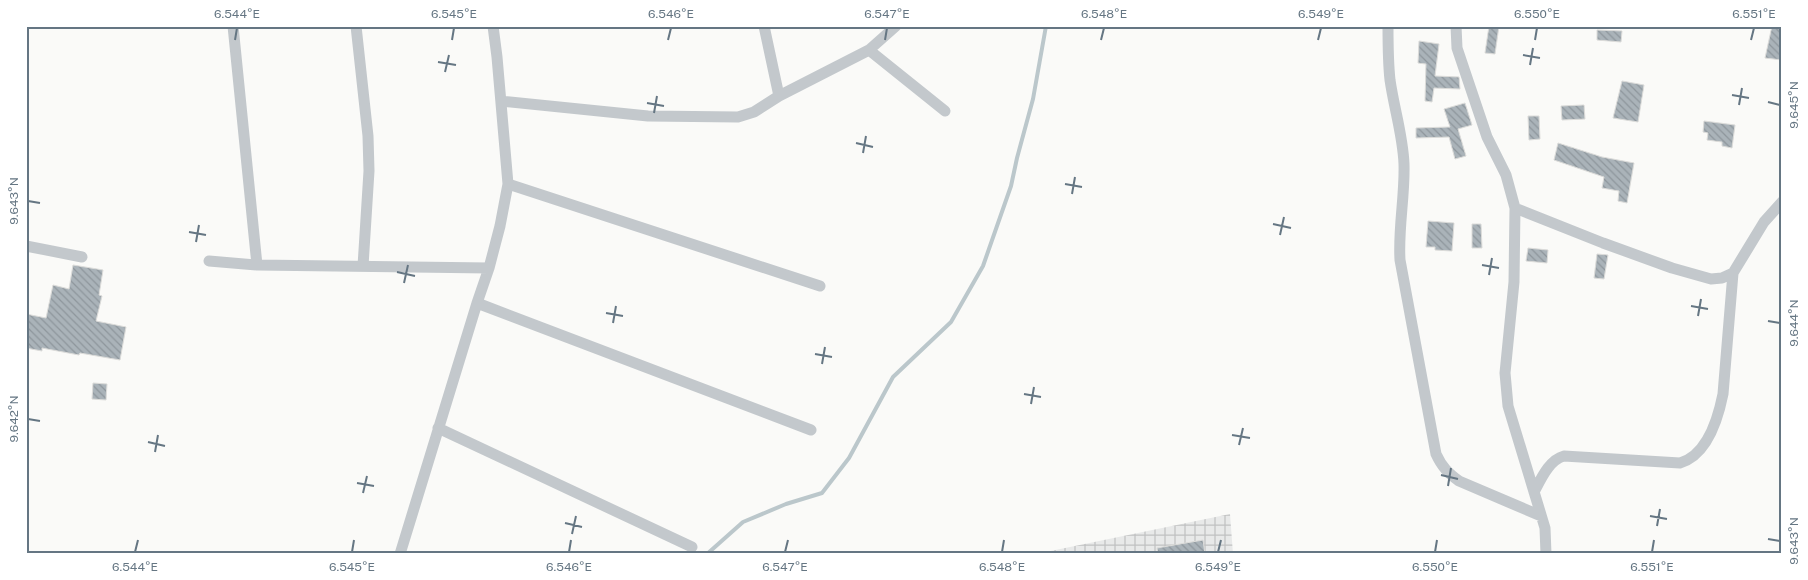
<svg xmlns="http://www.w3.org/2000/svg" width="1808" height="580" viewBox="0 0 1808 580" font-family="'Public Sans',sans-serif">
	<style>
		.industrial { fill: url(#industrial-grid) }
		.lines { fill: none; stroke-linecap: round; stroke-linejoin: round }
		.stream { stroke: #bbc7cb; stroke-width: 4 }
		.building { fill: url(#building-back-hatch); stroke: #dcdcda }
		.street { stroke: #c3c8cc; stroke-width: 11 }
		.ticks { fill: none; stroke: #657683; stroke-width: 2 }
		.neatline { fill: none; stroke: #657683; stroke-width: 2 }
		.ticks-label { font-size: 12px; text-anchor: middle; fill: #657683 }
	</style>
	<defs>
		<pattern id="industrial-grid" width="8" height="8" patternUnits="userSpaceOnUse" patternTransform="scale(1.25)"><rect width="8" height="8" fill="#e8e9e9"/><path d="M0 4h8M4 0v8" fill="none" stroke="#c0c1c2"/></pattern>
		<pattern id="building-back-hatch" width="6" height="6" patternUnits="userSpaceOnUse" patternTransform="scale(1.25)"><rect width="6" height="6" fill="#aab3b9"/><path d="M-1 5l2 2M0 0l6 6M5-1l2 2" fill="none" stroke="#8e969c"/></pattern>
	</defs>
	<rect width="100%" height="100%" fill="#fafaf8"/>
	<path class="industrial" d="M 1230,514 L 1233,554 L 1036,554 Z"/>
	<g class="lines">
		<path class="stream" d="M 707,554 L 743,522 L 786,504 L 822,493 L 849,458 L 893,377 L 951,322 L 983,266 L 1011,186 L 1017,158 L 1033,99 L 1046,26"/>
	</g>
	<path class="building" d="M 1489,26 L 1499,26 L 1495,54 L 1485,53 Z
		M 1772,26 L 1782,26 L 1782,60 L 1765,58 Z
		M 1597,30 L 1622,31 L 1621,42 L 1597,40 Z
		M 1419,41 L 1439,44 L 1435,76 L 1459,77 L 1460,89 L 1434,88 L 1432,102 L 1425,101 L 1426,64 L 1418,63 Z
		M 1622,81 L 1644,85 L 1638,122 L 1613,118 Z
		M 1465,103 L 1472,125 L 1458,129 L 1466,156 L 1455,159 L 1449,137 L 1416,138 L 1416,128 L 1450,127 L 1444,109 Z
		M 1584,105 L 1585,119 L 1562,120 L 1561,106 Z
		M 1528,116 L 1539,116 L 1540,139 L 1529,140 Z
		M 1704,121 L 1735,125 L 1732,148 L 1722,146 L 1722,142 L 1707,140 L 1708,133 L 1703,132 Z
		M 1558,143 L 1602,157 L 1634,163 L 1627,203 L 1618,201 L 1619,191 L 1602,188 L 1604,177 L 1554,160 Z
		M 1428,221 L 1454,223 L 1452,251 L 1435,250 L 1435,247 L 1426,247 Z
		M 1472,224 L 1481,224 L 1482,248 L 1472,248 Z
		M 1528,248 L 1548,250 L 1547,263 L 1526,261 Z
		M 1597,254 L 1608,255 L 1604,279 L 1594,278 Z
		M 73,265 L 103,270 L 99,295 L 102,296 L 96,321 L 126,327 L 120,360 L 80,353 L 79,355 L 42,348 L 42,351 L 26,348 L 26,314 L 46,318 L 53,285 L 69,289 Z
		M 93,383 L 107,384 L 106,400 L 92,399 Z
		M 1203,540 L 1205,554 L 1158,554 L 1157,548 Z"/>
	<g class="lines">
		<path class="street" d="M 233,26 L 257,265
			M 356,26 L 368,136 L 369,171 L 363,266
			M 764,26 L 779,96
			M 1388,26 C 1388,44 1388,62 1390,80 C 1394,108 1403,136 1404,164 C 1405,196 1398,228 1400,260 L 1436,454 C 1442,467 1448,473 1459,481 L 1541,516
			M 1456,26 L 1457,48 L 1487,137 L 1506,175 L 1515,208 L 1514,282 L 1505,373 L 1508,406 L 1545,528 L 1546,554
			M 869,50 L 945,111
			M 501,101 L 648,116 L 738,117 L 754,112 L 779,96 L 869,50 L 896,26
			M 508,184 L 820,286
			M 1515,208 L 1603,243 L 1672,268 L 1711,279 L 1722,278 L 1733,273 L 1764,222 L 1782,202
			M 26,246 L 82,257
			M 209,261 L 257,265 L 489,268
			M 477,303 L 811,430
			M 438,428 L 692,547
			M 1534,492 C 1541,479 1549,460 1564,456 L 1680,463 C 1707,455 1718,419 1723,394 L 1733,273
			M 400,554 L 477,303 L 489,268 L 500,226 L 508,184 L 497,57 L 493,26"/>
	</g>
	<path class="ticks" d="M 235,40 L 237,28M 452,40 L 454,28M 668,40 L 671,28M 885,40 L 887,28M 1101,40 L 1104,28M 1318,40 L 1321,28M 1535,40 L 1537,28M 1751,40 L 1754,28M 1523,55 L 1540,58M 438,62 L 456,65M 1530,65 L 1533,48M 445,72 L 449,55M 1732,95 L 1749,98M 1768,102 L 1780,105M 647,103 L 664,106M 1739,105 L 1742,88M 654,113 L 657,96M 856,143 L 873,147M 863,153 L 866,136M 1065,184 L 1082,187M 1072,194 L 1075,177M 28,201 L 40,203M 1273,224 L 1291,228M 189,232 L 206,235M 1280,235 L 1284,217M 196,242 L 199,225M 1482,265 L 1499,268M 397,272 L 415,276M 1489,275 L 1492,258M 404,283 L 408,265M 1691,306 L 1708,309M 606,313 L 623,316M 1698,316 L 1701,299M 1768,321 L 1780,323M 613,323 L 616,306M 815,354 L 832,357M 822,364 L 825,347M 1024,394 L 1041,397M 1031,404 L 1034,387M 28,419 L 40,421M 1232,435 L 1250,438M 148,442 L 165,446M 1239,445 L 1243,428M 155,452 L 158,435M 1441,475 L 1458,479M 357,483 L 374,486M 1448,486 L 1451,468M 363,493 L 367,476M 1650,516 L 1667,519M 565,523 L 582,527M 1657,526 L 1660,509M 572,534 L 576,516M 1768,539 L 1780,541M 135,552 L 138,540M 352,552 L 354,540M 569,552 L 571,540M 785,552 L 788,540M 1002,552 L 1004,540M 1218,552 L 1221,540M 1435,552 L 1437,540M 1652,552 L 1654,540"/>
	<rect width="1808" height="580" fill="none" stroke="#ffffff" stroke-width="55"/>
	<rect x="28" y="28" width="1752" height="524" class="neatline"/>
	<g class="ticks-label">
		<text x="237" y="18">6.544°E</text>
		<text x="454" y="18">6.545°E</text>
		<text x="671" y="18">6.546°E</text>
		<text x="887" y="18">6.547°E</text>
		<text x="1104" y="18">6.548°E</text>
		<text x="1321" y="18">6.549°E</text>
		<text x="1537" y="18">6.550°E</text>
		<text x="1754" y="18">6.551°E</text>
		<text transform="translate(1794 105) rotate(-90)" y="4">9.645°N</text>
		<text transform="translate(14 201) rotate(-90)" y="4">9.643°N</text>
		<text transform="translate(1794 323) rotate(-90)" y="4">9.644°N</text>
		<text transform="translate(14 419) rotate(-90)" y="4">9.642°N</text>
		<text transform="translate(1794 541) rotate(-90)" y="4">9.643°N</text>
		<text x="135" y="571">6.544°E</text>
		<text x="352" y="571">6.545°E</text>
		<text x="569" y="571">6.546°E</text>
		<text x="785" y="571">6.547°E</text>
		<text x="1002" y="571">6.548°E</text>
		<text x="1218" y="571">6.549°E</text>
		<text x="1435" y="571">6.550°E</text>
		<text x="1652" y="571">6.551°E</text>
	</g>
</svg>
